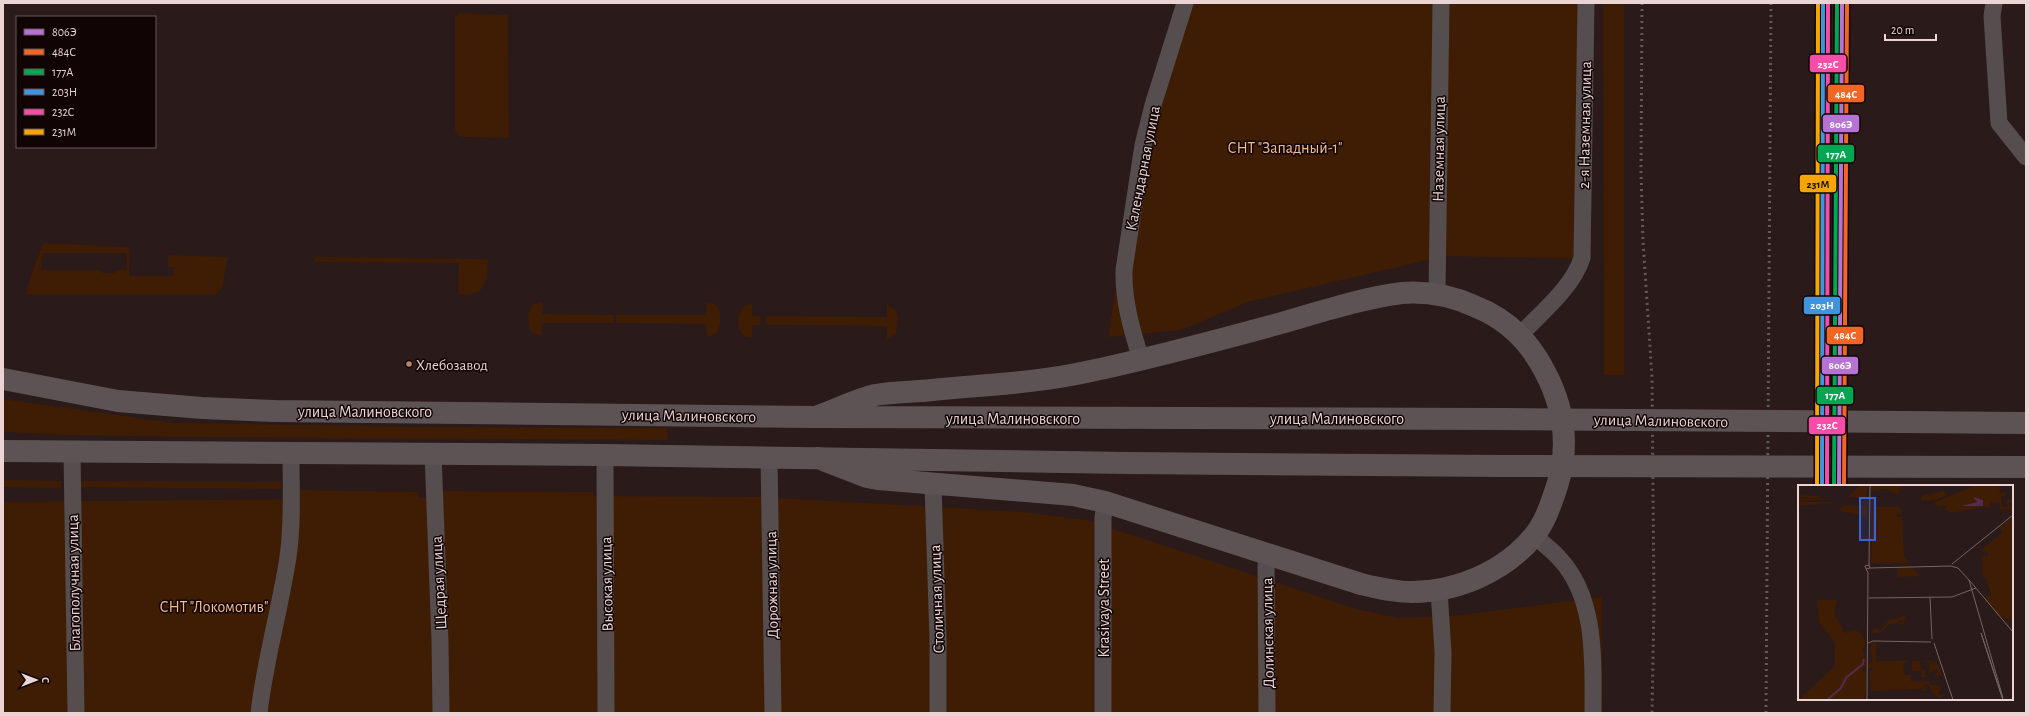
<svg xmlns="http://www.w3.org/2000/svg" width="2029" height="716" viewBox="0 0 2029 716" font-family="'Alegreya Sans',sans-serif">
	<style>
		.green { fill: #3e1d04; fill-rule: evenodd }
		.lines { fill: none; stroke-linecap: round; stroke-linejoin: round }
		.street { stroke: #554d4e; stroke-width: 17 }
		.highway { stroke: #5d5355; stroke-width: 22 }
		.rail { stroke: #635b5b; stroke-width: 3; stroke-dasharray: 2 4; stroke-linecap: butt }
		.highway-bridge { stroke: #5d5355; stroke-width: 22 }
		.rail-1-casing { stroke: #100405; stroke-width: 7 }
		.rail-2-casing { stroke: #100405; stroke-width: 7 }
		.rail-3-casing { stroke: #100405; stroke-width: 7 }
		.rail-4-casing { stroke: #100405; stroke-width: 7 }
		.rail-5-casing { stroke: #100405; stroke-width: 7 }
		.rail-6-casing { stroke: #100405; stroke-width: 7 }
		.rail-1 { stroke: #b673d3; stroke-width: 4 }
		.rail-2 { stroke: #f26522; stroke-width: 4 }
		.rail-3 { stroke: #00a651; stroke-width: 4 }
		.rail-4 { stroke: #4094de; stroke-width: 4 }
		.rail-5 { stroke: #f54da8; stroke-width: 4 }
		.rail-6 { stroke: #f7a600; stroke-width: 4 }
		.bus-dot { fill: #bb8660; stroke: #100405; stroke-width: 1.5 }
		.labels { text-anchor: middle; stroke-width: 3; stroke-linejoin: round; paint-order: stroke }
		.bus-label { font-size: 15px; fill: #ead4d4; stroke: #100405; text-anchor: start }
		.street-label { font-size: 16px; fill: #ead4d4; stroke: #100405 }
		.park-label { font-size: 16px; fill: #f6bd90; stroke: #100405 }
		.inset-river { fill: none; stroke: #562b49; stroke-width: 2 }
		.inset-road { fill: none; stroke: #776464; stroke-width: 1 }
		.view { fill: #3c62d7; fill-opacity: 0.15; stroke: #3c62d7; stroke-width: 2 }
		.inset-edge { fill: none; stroke: #ead4d4; stroke-width: 2 }
		.line-badge { stroke: #100405; stroke-width: 1.5 }
		.badge-label { font-size: 11px; text-anchor: middle; font-weight: bold; fill: #fff }
		.pale-badge-label { font-size: 11px; text-anchor: middle; font-weight: bold; fill: #111 }
	</style>
	<rect width="100%" height="100%" fill="#2a1a1a"/>
	<path class="green" d="M 1183,3 L 1593,3 L 1591,259 L 1445,256 L 1248,302 L 1181,330 L 1108,337 L 1144,113 Z
		M 1603,3 L 1624,3 L 1624,375 L 1604,375 Z
		M 459,13 L 508,15 L 509,138 L 463,137 L 459,136 L 455,130 L 455,17 Z
		M 46,243 L 128,247 L 130,249 L 129,276 L 174,276 L 174,267 L 168,267 L 168,255 L 228,257 L 222,288 L 216,294 L 26,294 L 31,276 L 43,244 ZM 43,253 L 127,253 L 127,270 L 116,270 L 115,273 L 102,273 L 101,270 L 41,270 Z
		M 315,257 L 488,259 C 486,282 488,297 458,294 L 459,263 L 314,262 Z
		M 542,302 L 542,314 L 613,315 L 613,323 L 542,323 L 541,336 L 537,335 L 530,331 L 528,314 L 532,305 Z
		M 707,303 C 723,302 722,322 717,333 L 707,337 L 706,324 L 616,323 L 616,315 L 706,315 Z
		M 752,304 L 752,316 L 760,316 L 760,325 L 752,325 L 752,337 L 746,337 C 736,331 736,316 743,307 Z
		M 887,304 L 896,310 L 898,318 L 896,334 L 887,339 L 887,326 L 766,325 L 766,316 L 887,317 Z
		M 3,399 L 174,423 L 422,427 L 667,428 L 668,440 L 175,437 L 69,435 L 3,432 Z
		M 3,480 L 61,481 L 61,488 L 3,487 Z
		M 76,481 L 281,482 L 281,489 L 76,487 Z
		M 300,490 L 418,492 L 419,498 L 440,497 L 440,491 L 593,492 L 593,496 L 760,497 L 1023,512 L 1086,520 L 1357,609 L 1398,618 L 1454,616 L 1602,597 L 1602,713 L 3,713 L 3,502 L 299,499 Z"/>
	<g class="lines">
		<path class="street" d="M 1994,3 L 1992,16 L 1999,123 L 2026,157
			M 1437,294 L 1441,3
			M 1520,335 C 1541,313 1573,287 1582,258 L 1586,3
			M 1141,359 C 1132,331 1123,300 1124,270 L 1143,145 L 1153,105 L 1185,3
			M 72,452 L 76,713
			M 433,453 L 440,641 L 441,713
			M 605,455 L 606,713
			M 769,457 L 773,713
			M 933,485 L 938,640 L 938,713
			M 1534,536 C 1543,543 1552,550 1559,558 C 1597,598 1593,662 1593,713
			M 1266,554 L 1267,713
			M 1439,590 L 1443,652 L 1442,713
			M 259,713 C 265,660 280,610 288,557 C 293,523 291,488 291,454
			M 1103,713 L 1103,518 L 1105,502"/>
		<path class="highway" d="M 3,379 L 118,401 L 202,408 L 275,411 L 816,417 L 1505,419
			M 816,417 C 836,410 855,400 875,395 C 894,392 914,392 932,390 C 983,385 1036,383 1086,372 C 1153,358 1219,340 1285,322 C 1323,311 1363,298 1402,293 C 1427,291 1452,296 1474,306 C 1505,318 1529,341 1544,370 C 1564,407 1570,446 1557,486 C 1551,504 1545,523 1533,537 C 1504,572 1456,592 1412,592 C 1394,592 1378,588 1361,584 L 1105,502 L 1073,495 L 878,479 L 867,477 L 818,458
			M 3,451 L 605,455 L 1127,463 L 1504,466"/>
		<path class="rail" d="M 1642,3 L 1641,171 L 1643,241 L 1652,377 L 1654,603 L 1652,713
			M 1766,713 L 1771,3"/>
		<path class="highway-bridge" d="M 1505,419 L 2026,423
			M 1504,466 L 2026,467"/>
		<defs>
			<path id="rail-1" d="M 1839,486 L 1842,3"/>
			<path id="rail-2" d="M 1844,486 L 1847,3"/>
			<path id="rail-3" d="M 1834,486 L 1837,3"/>
			<path id="rail-4" d="M 1822,486 L 1823,3"/>
			<path id="rail-5" d="M 1827,486 L 1828,3"/>
			<path id="rail-6" d="M 1817,486 L 1818,3"/>
		</defs>
		<use href="#rail-1" class="rail-1-casing"/>
		<use href="#rail-2" class="rail-2-casing"/>
		<use href="#rail-3" class="rail-3-casing"/>
		<use href="#rail-4" class="rail-4-casing"/>
		<use href="#rail-5" class="rail-5-casing"/>
		<use href="#rail-6" class="rail-6-casing"/>
		<use href="#rail-1" class="rail-1"/>
		<use href="#rail-2" class="rail-2"/>
		<use href="#rail-3" class="rail-3"/>
		<use href="#rail-4" class="rail-4"/>
		<use href="#rail-5" class="rail-5"/>
		<use href="#rail-6" class="rail-6"/>
	</g>
	<circle class="bus-dot" cx="409" cy="364" r="3.5"/>
	<g class="labels">
		<g class="bus-label">
			<text x="416" y="370">Хлебозавод</text>
		</g>
		<g class="street-label">
			<text transform="translate(1584 125) rotate(-89)" y="6">2-я Наземная улица</text>
			<text transform="translate(1438 149) rotate(-89)" y="6">Наземная улица</text>
			<text transform="translate(1142 168) rotate(-79)" y="6">Календарная улица</text>
			<text x="365" y="417">улица Малиновского</text>
			<text transform="translate(689 415) rotate(1)" y="6">улица Малиновского</text>
			<text x="1013" y="424">улица Малиновского</text>
			<text x="1337" y="424">улица Малиновского</text>
			<text transform="translate(1661 420) rotate(1)" y="6">улица Малиновского</text>
			<text transform="translate(73 583) rotate(-91)" y="6">Благополучная улица</text>
			<text transform="translate(438 583) rotate(-93)" y="6">Щедрая улица</text>
			<text transform="translate(606 584) rotate(-91)" y="6">Высокая улица</text>
			<text transform="translate(771 585) rotate(-91)" y="6">Дорожная улица</text>
			<text transform="translate(936 599) rotate(-92)" y="6">Столичная улица</text>
			<text transform="translate(1103 608) rotate(-90)" y="6">Krasivaya Street</text>
			<text transform="translate(1267 633) rotate(-91)" y="6">Долинская улица</text>
		</g>
		<g class="park-label">
			<text x="1285" y="153">СНТ "Западный-1"</text>
			<text x="214" y="612">СНТ "Локомотив"</text>
		</g>
	</g>
	<g transform="translate(1798 485)">
		<rect width="215" height="215" fill="#2a1a1a"/>
		<path d="M 62,0 L 70,0 L 67,12 L 50,12 ZM 73,0 L 104,0 L 100,10 L 89,4 L 76,6 L 73,5 ZM 178,0 L 201,0 L 202,8 L 211,7 L 208,8 L 207,12 L 203,11 L 204,22 L 211,22 L 208,16 L 215,13 L 215,18 L 211,18 L 215,26 L 213,28 L 213,24 L 202,25 L 202,18 L 192,17 L 192,23 L 202,25 L 186,22 L 152,28 L 147,24 L 149,20 L 141,22 L 135,18 ZM 178,13 L 181,16 L 185,14 L 186,21 L 163,21 L 179,17 L 176,14 ZM 146,6 L 148,10 L 154,8 L 138,15 L 123,16 L 123,11 ZM 0,10 L 19,11 L 29,15 L 0,16 L 0,14 L 23,14 L 0,12 ZM 0,17 L 33,17 L 37,18 L 0,21 ZM 46,21 L 70,21 L 68,22 L 69,32 L 39,25 ZM 75,22 L 99,22 L 103,24 L 104,29 L 99,29 L 99,32 L 104,32 L 106,71 L 111,78 L 73,78 ZM 215,32 L 215,133 L 211,135 L 202,131 L 186,113 L 192,109 L 194,113 L 188,93 L 184,92 L 184,70 L 190,71 L 190,67 L 183,65 L 204,48 L 202,42 ZM 100,82 L 115,83 L 122,91 L 100,92 ZM 19,115 L 39,115 L 36,130 L 45,143 L 44,146 L 49,148 L 53,145 L 60,146 L 68,156 L 65,164 L 69,181 L 65,183 L 65,187 L 68,187 L 68,206 L 65,215 L 0,215 L 37,181 L 37,158 L 21,137 ZM 107,131 L 107,134 L 106,138 L 103,139 L 106,141 L 102,140 L 102,138 L 106,136 L 103,136 L 104,134 L 100,138 L 92,139 L 82,148 L 74,148 L 75,143 L 83,145 L 90,136 ZM 78,157 L 78,176 L 112,176 L 105,178 L 106,190 L 113,190 L 113,197 L 131,196 L 132,200 L 141,200 L 143,203 L 140,210 L 148,208 L 143,213 L 135,209 L 130,199 L 126,200 L 127,204 L 131,203 L 128,206 L 124,206 L 123,201 L 123,204 L 73,206 L 72,188 L 74,183 L 70,183 L 70,180 L 74,178 L 72,158 ZM 114,176 L 122,176 L 123,184 L 127,185 L 128,192 L 123,192 L 123,186 L 114,186 ZM 141,176 L 132,178 L 139,178 L 144,190 L 135,192 L 141,186 L 138,184 L 130,189 L 132,178 L 123,176 Z" fill="#3e1d04" fill-rule="evenodd"/>
		<path d="M 175,12 L 185,15 L 185,21 L 163,21 L 179,17 Z" fill="#562b49"/>
		<path class="inset-river" d="M 29,215 L 43,203 L 48,193 L 65,179 L 66,174"/>
		<path class="inset-road" d="M 154,79 L 215,30M 71,80 L 72,0M 72,83 L 153,81 L 160,83 L 171,95 L 205,213M 68,84 L 72,83 L 71,80 L 67,81 L 70,88 L 69,215M 171,95 L 215,147M 132,112 L 134,154M 71,113 L 154,112 L 178,103M 70,158 L 75,156 L 133,157M 136,158 L 155,215M 205,215 L 183,148 L 205,215"/>
		<path class="view" d="M 62,13 L 77,13 L 77,55 L 62,55 Z"/>
		<rect width="215" height="215" class="inset-edge"/>
	</g>
	<g class="line-badge">
		<rect x="1809" y="54" width="38" height="19" rx="4" fill="#f54da8"/>
		<rect x="1827" y="84" width="38" height="19" rx="4" fill="#f26522"/>
		<rect x="1822" y="114" width="38" height="19" rx="4" fill="#b673d3"/>
		<rect x="1817" y="144" width="38" height="19" rx="4" fill="#00a651"/>
		<rect x="1799" y="174" width="38" height="19" rx="4" fill="#f7a600"/>
		<rect x="1803" y="296" width="38" height="19" rx="4" fill="#4094de"/>
		<rect x="1826" y="326" width="38" height="19" rx="4" fill="#f26522"/>
		<rect x="1821" y="356" width="38" height="19" rx="4" fill="#b673d3"/>
		<rect x="1816" y="386" width="38" height="19" rx="4" fill="#00a651"/>
		<rect x="1808" y="416" width="38" height="19" rx="4" fill="#f54da8"/>
	</g>
	<g class="badge-label">
		<text x="1828" y="68">232C</text>
		<text x="1846" y="98">484С</text>
		<text x="1841" y="128">806Э</text>
		<text x="1836" y="158">177А</text>
		<text x="1822" y="309">203Н</text>
		<text x="1845" y="339">484С</text>
		<text x="1840" y="369">806Э</text>
		<text x="1835" y="399">177А</text>
		<text x="1827" y="429">232C</text>
	</g>
	<g class="pale-badge-label">
		<text x="1818" y="188">231М</text>
	</g>
	<rect width="2029" height="716" fill="none" stroke="#ead4d4" stroke-width="8"/>
	<rect x="16" y="16" width="140" height="132" fill="#100405" stroke="#675758"/>
	<rect x="24" y="29" width="20" height="6" fill="#b673d3" stroke="#675758"/>
	<text x="52" y="36" font-size="12" fill="#ead4d4">806Э</text>
	<rect x="24" y="49" width="20" height="6" fill="#f26522" stroke="#675758"/>
	<text x="52" y="56" font-size="12" fill="#ead4d4">484С</text>
	<rect x="24" y="69" width="20" height="6" fill="#00a651" stroke="#675758"/>
	<text x="52" y="76" font-size="12" fill="#ead4d4">177А</text>
	<rect x="24" y="89" width="20" height="6" fill="#4094de" stroke="#675758"/>
	<text x="52" y="96" font-size="12" fill="#ead4d4">203Н</text>
	<rect x="24" y="109" width="20" height="6" fill="#f54da8" stroke="#675758"/>
	<text x="52" y="116" font-size="12" fill="#ead4d4">232C</text>
	<rect x="24" y="129" width="20" height="6" fill="#f7a600" stroke="#675758"/>
	<text x="52" y="136" font-size="12" fill="#ead4d4">231М</text>
	<g transform="translate(36 680) rotate(90)" stroke="#100405" stroke-width="3" paint-order="stroke">
	<path d="M0-3L7 15L0 10L-7 15Z" fill="#ead4d4"/>
	<text y="-6" font-size="11" font-weight="bold" text-anchor="middle" fill="#ead4d4">С</text>
	</g>
	<path d="M1885 34v6h51v-6" fill="none" stroke="#ead4d4" stroke-width="2"/>
	<text x="1891" y="34" font-size="12" fill="#ead4d4" stroke="#100405" stroke-width="3" paint-order="stroke">20 m</text>
</svg>
